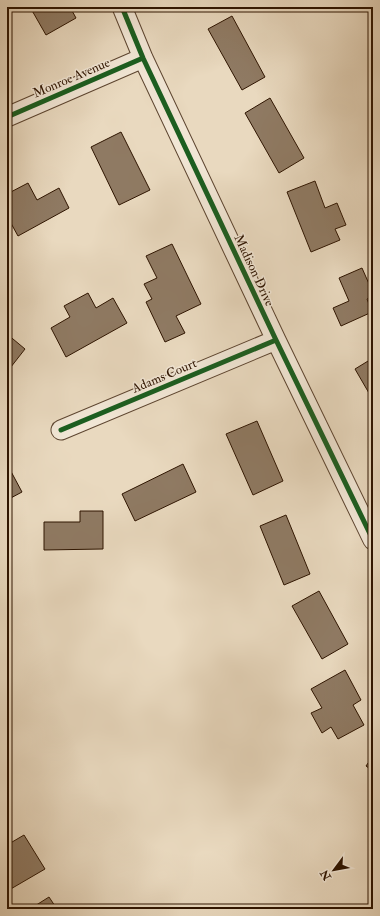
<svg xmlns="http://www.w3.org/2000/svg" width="380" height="916" viewBox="0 0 380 916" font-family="'IM FELL Double Pica',serif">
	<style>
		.building { fill: #8f7a63; stroke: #2e1400 }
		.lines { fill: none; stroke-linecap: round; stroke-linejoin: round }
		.street-casing { stroke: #5d4530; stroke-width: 21 }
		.street { stroke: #f1e6d5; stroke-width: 19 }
		.cycleway-casing { stroke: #f1e6d5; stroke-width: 8 }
		.cycleway { stroke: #1b5e20; stroke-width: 5 }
		.labels { text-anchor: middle; stroke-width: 3; stroke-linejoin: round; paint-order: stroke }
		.street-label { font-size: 13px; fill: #2e1400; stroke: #f1e6d5 }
	</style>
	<rect width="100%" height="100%" fill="#e9d9bf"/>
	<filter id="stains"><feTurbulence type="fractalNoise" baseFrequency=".005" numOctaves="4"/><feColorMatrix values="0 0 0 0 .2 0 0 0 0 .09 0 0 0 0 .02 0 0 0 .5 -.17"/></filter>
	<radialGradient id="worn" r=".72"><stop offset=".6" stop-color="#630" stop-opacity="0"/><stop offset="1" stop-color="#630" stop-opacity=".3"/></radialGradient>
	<path class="building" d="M 30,7 L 70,7 L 76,18 L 46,35 Z
		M 232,16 L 265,77 L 242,90 L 208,29 Z
		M 270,98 L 304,158 L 279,173 L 245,113 Z
		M 121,132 L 150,190 L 119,205 L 91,147 Z
		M 315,181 L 325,208 L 337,203 L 346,225 L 335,229 L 340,240 L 311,252 L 287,192 Z
		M 28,183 L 37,200 L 59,188 L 69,208 L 18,236 L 7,216 L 7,194 Z
		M 172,244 L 201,304 L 176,316 L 185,333 L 165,342 L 146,302 L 152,299 L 144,284 L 157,278 L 146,256 Z
		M 362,268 L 373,293 L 373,296 L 367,299 L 372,312 L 341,326 L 333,308 L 349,301 L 339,278 Z
		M 88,293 L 96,308 L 113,298 L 127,323 L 66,357 L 51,328 L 70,317 L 64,306 Z
		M 7,334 L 25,349 L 7,372 Z
		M 373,358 L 373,400 L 355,369 Z
		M 257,421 L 283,481 L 253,495 L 226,434 Z
		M 7,464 L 22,492 L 7,500 Z
		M 183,464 L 196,492 L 135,521 L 122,494 Z
		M 80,511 L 103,511 L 103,549 L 44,550 L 44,522 L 80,522 Z
		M 286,515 L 310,574 L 284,585 L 260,526 Z
		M 319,591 L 348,644 L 322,659 L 292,606 Z
		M 345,670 L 361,700 L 353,705 L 364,725 L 338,739 L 331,727 L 322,733 L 311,713 L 322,708 L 311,689 Z
		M 373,756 L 373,771 L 366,766 Z
		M 24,835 L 45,869 L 9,890 L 7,888 L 7,845 Z
		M 49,897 L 57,909 L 30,909 Z"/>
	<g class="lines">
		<defs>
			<path id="street" d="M 122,7 L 143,58 L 276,340 L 373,540
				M 7,117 L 143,58
				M 61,430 L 276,340"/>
		</defs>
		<use href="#street" class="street-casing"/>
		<use href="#street" class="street"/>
		<defs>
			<path id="cycleway" d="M 122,7 L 143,58 L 276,340 L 373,540
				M 7,117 L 143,58
				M 61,430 L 276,340"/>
		</defs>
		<use href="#cycleway" class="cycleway-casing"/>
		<use href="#cycleway" class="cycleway"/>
	</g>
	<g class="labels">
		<g class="street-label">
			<text transform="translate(71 77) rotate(-23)" y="5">Monroe Avenue</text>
			<text transform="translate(255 270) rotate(65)" y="5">Madison Drive</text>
			<text transform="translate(164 375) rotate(-23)" y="5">Adams Court</text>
		</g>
	</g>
	<rect width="380" height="916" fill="none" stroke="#e9d9bf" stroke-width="24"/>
	<rect x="8" y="8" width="364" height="900" fill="none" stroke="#2e1400" stroke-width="2"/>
	<rect x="12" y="12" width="356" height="892" fill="none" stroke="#2e1400"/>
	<g transform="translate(334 870) rotate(238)" stroke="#f1e6d5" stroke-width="3" paint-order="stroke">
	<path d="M0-3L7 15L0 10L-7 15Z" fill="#2e1400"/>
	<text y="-6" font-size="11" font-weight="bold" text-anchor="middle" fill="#2e1400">N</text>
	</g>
	<rect width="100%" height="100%" filter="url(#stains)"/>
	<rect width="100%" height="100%" fill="url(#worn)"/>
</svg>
